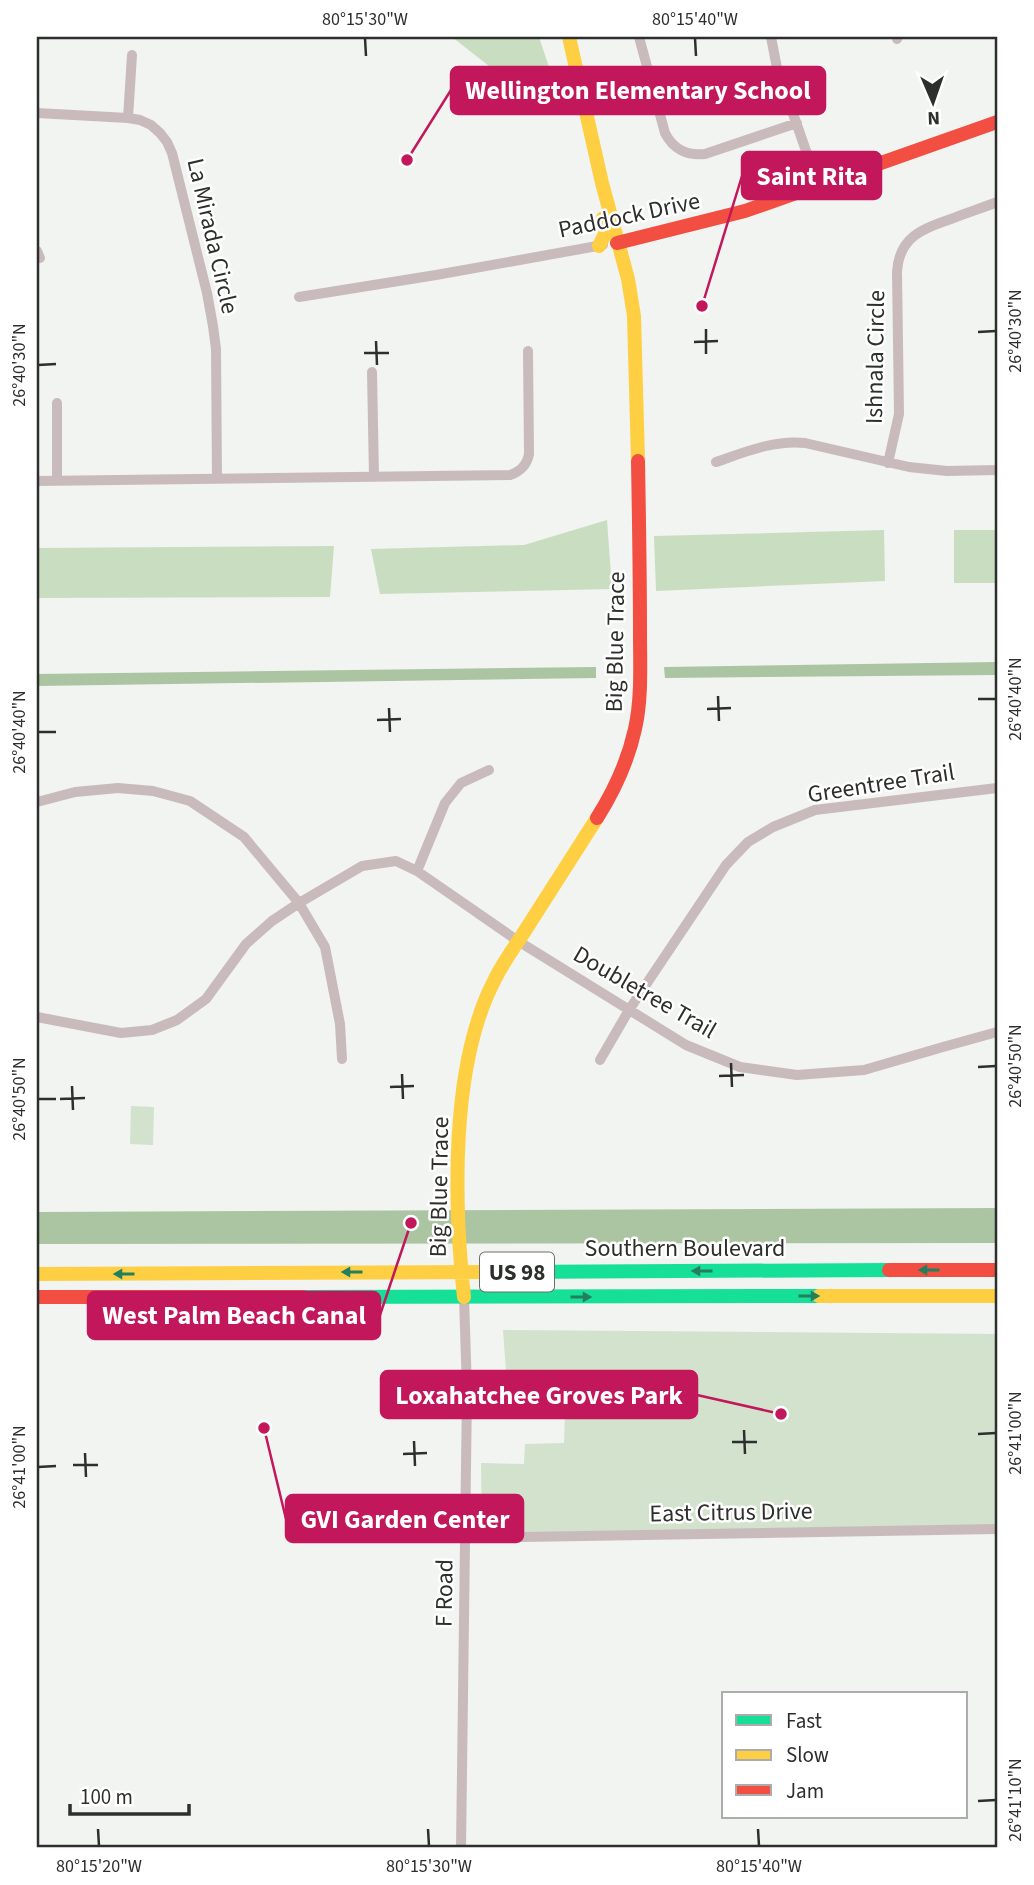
<svg xmlns="http://www.w3.org/2000/svg" width="1034" height="1885" viewBox="0 0 1034 1885" font-family="'Source Sans 3',sans-serif">
	<style>
		.green { fill: #d2e2cc }
		.forest { fill: #c9ddc1 }
		.water { fill: #abc4a2 }
		.lines { fill: none; stroke-linecap: round; stroke-linejoin: round }
		.street { stroke: #c9bbbb; stroke-width: 10 }
		.fast { stroke: #16e098; stroke-width: 14 }
		.slow { stroke: #ffcf43; stroke-width: 14 }
		.jam { stroke: #f24e42; stroke-width: 14 }
		.oneway { fill: #237f5d }
		.ticks { fill: none; stroke: #2d2f2c; stroke-width: 2.5 }
		.labels { text-anchor: middle; stroke-width: 5; stroke-linejoin: round; paint-order: stroke }
		.shield { fill: #fff; stroke: #6c6d6b; stroke-width: 2 }
		.shield-label { font-size: 23px; font-weight: bold; fill: #2d2f2c }
		.street-label { font-size: 24px; fill: #2d2f2c; stroke: #fff }
		.leader { fill: none; stroke: #c2185b; stroke-width: 2.5 }
		.callout-dot { fill: #c2185b; stroke: #fff; stroke-width: 2.5 }
		.callout { fill: #c2185b; stroke: #c2185b; stroke-width: 2.5 }
		.callout-label { font-size: 26px; text-anchor: middle; font-weight: bold; fill: #fff }
		.neatline { fill: none; stroke: #2d2f2c; stroke-width: 2.5 }
		.ticks-label { font-size: 18px; text-anchor: middle; fill: #2d2f2c }
	</style>
	<rect width="100%" height="100%" fill="#f1f4f0"/>
	<path class="green" d="M 131,1106 L 154,1107 L 153,1145 L 130,1144 Z
		M 503,1330 L 997,1334 L 997,1525 L 482,1534 L 481,1463 L 524,1464 L 525,1444 L 564,1443 L 566,1385 L 507,1385 Z"/>
	<path class="forest" d="M 452,37 L 539,37 L 561,103 L 535,102 Z
		M 607,520 L 612,589 L 380,594 L 371,549 L 524,545 Z
		M 884,530 L 885,581 L 656,591 L 654,536 Z
		M 954,530 L 997,530 L 997,583 L 954,583 Z
		M 334,546 L 330,597 L 37,598 L 37,548 Z"/>
	<path class="water" d="M 997,662 L 997,675 L 665,678 L 664,667 Z
		M 596,667 L 596,678 L 37,686 L 37,674 Z
		M 997,1208 L 997,1243 L 37,1244 L 37,1212 Z"/>
	<g class="lines">
		<path class="street" d="M 639,37 L 665,133 C 673,149 687,156 705,154 L 797,123
			M 771,37 L 777,68 L 818,185
			M 897,39 L 898,37
			M 37,113 L 128,118 L 140,120 L 151,125 L 160,133 L 167,142 L 172,153 L 207,293 L 213,326 L 216,349 L 217,479
			M 128,118 L 132,55
			M 37,251 L 40,258
			M 299,297 L 436,275 L 603,245
			M 372,372 L 374,477
			M 57,403 L 57,481
			M 716,462 C 745,452 773,440 805,443 L 909,467 L 947,471 L 997,470
			M 888,463 L 899,414 L 897,272 C 899,237 922,229 951,219 C 966,213 982,208 997,202
			M 37,481 L 510,475 C 521,471 527,465 529,454 L 528,351
			M 37,802 L 75,792 L 118,788 L 153,791 L 190,801 L 244,837 L 299,903 L 325,947 L 340,1024 L 342,1059
			M 417,871 L 445,803 L 461,783 L 489,770
			M 37,1017 L 121,1033 L 152,1030 L 177,1020 L 206,999 L 246,944 L 272,921 L 299,903 L 362,866 L 396,861 L 417,871 L 518,941 L 686,1045 L 740,1067 L 797,1075 L 864,1070 L 943,1047 L 997,1032
			M 600,1060 L 629,1010 L 726,865 L 748,842 L 773,827 L 815,810 L 997,788
			M 466,1538 L 997,1529
			M 461,1848 L 467,1391 L 464,1297"/>
		<path class="fast" d="M 486,1272 L 889,1270
			M 303,1297 L 819,1296"/>
		<path class="slow" d="M 569,37 L 602,183 L 628,279 L 634,316 L 638,461
			M 599,246 L 606,232 L 603,218
			M 37,1274 L 486,1272
			M 819,1296 L 997,1296
			M 464,1297 C 454,1204 450,1066 494,981 C 503,962 517,944 528,926 C 551,890 574,854 597,818"/>
		<path class="jam" d="M 617,243 L 745,211 L 997,122
			M 597,818 C 614,791 628,761 635,729 C 642,698 640,665 640,633 C 640,576 639,518 638,461
			M 889,1270 L 997,1270
			M 37,1297 L 303,1297"/>
	</g>
	<defs><path id="oneway-solid" d="M-6-.8H1V-3.2L6.5 0L1 3.2V.8H-6Z" transform="scale(1.75)"/></defs>
	<g class="oneway">
		<use href="#oneway-solid" transform="translate(929 1270) rotate(180)"/>
		<use href="#oneway-solid" transform="translate(702 1271) rotate(180)"/>
		<use href="#oneway-solid" transform="translate(352 1272) rotate(180)"/>
		<use href="#oneway-solid" transform="translate(124 1274) rotate(180)"/>
		<use href="#oneway-solid" transform="translate(809 1296)"/>
		<use href="#oneway-solid" transform="translate(581 1297)"/>
	</g>
	<path class="ticks" d="M 365,38 L 366,56M 695,38 L 696,56M 706,329 L 706,354M 978,332 L 996,331M 376,341 L 377,365M 694,342 L 718,341M 364,353 L 389,353M 38,365 L 56,364M 718,696 L 719,721M 978,699 L 996,699M 389,708 L 390,732M 707,709 L 731,708M 377,720 L 401,719M 38,732 L 56,732M 731,1063 L 732,1087M 978,1067 L 996,1066M 402,1074 L 403,1099M 719,1076 L 744,1075M 72,1086 L 73,1110M 390,1087 L 414,1086M 38,1099 L 56,1099M 60,1099 L 85,1098M 744,1430 L 745,1454M 978,1434 L 996,1433M 414,1441 L 415,1466M 732,1442 L 757,1442M 85,1453 L 86,1477M 403,1454 L 427,1453M 73,1465 L 98,1465M 38,1467 L 56,1466M 978,1801 L 996,1800M 98,1829 L 99,1846M 428,1829 L 429,1846M 758,1829 L 759,1846"/>
	<g class="labels">
		<rect class="shield" x="480" y="1252.5" width="74" height="39" rx="5"/>
		<g class="shield-label">
			<text x="517" y="1280">US 98</text>
		</g>
		<g class="street-label">
			<text transform="translate(629 215) rotate(-12)" y="8">Paddock Drive</text>
			<text transform="translate(213 236) rotate(77)" y="8">La Mirada Circle</text>
			<text transform="translate(875 357) rotate(-89)" y="8">Ishnala Circle</text>
			<text transform="translate(615 642) rotate(-89)" y="8">Big Blue Trace</text>
			<text transform="translate(881 783) rotate(-9)" y="8">Greentree Trail</text>
			<text transform="translate(645 992) rotate(30)" y="8">Doubletree Trail</text>
			<text transform="translate(439 1187) rotate(-89)" y="8">Big Blue Trace</text>
			<text x="685" y="1256">Southern Boulevard</text>
			<text transform="translate(731 1512) rotate(-1)" y="8">East Citrus Drive</text>
			<text transform="translate(444 1593) rotate(-89)" y="8">F Road</text>
		</g>
	</g>
	<path class="leader" d="M407 160L451 90M702 306L742 176M411 1223L380 1315M781 1414L697 1395M264 1428L286 1519"/>
	<g class="callout-dot">
		<circle cx="407" cy="160" r="7"/>
		<circle cx="702" cy="306" r="7"/>
		<circle cx="411" cy="1223" r="7"/>
		<circle cx="781" cy="1414" r="7"/>
		<circle cx="264" cy="1428" r="7"/>
	</g>
	<g class="callout">
		<rect x="451" y="67" width="374" height="47" rx="7"/>
		<rect x="742" y="152" width="139" height="47" rx="7"/>
		<rect x="88" y="1292" width="292" height="47" rx="7"/>
		<rect x="381" y="1371" width="316" height="47" rx="7"/>
		<rect x="286" y="1495" width="237" height="47" rx="7"/>
	</g>
	<g class="callout-label">
		<text x="638" y="99">Wellington Elementary School</text>
		<text x="812" y="185">Saint Rita</text>
		<text x="234" y="1324">West Palm Beach Canal</text>
		<text x="539" y="1404">Loxahatchee Groves Park</text>
		<text x="405" y="1528">GVI Garden Center</text>
	</g>
	<rect width="1034" height="1885" fill="none" stroke="#ffffff" stroke-width="77"/>
	<rect x="722" y="1692" width="245" height="126" fill="#ffffff" stroke="#abacab" stroke-width="2"/>
	<rect x="736" y="1715" width="35" height="10" fill="#16e098" stroke="#abacab" stroke-width="2"/>
	<text x="786" y="1728" font-size="21" fill="#2d2f2c">Fast</text>
	<rect x="736" y="1750" width="35" height="10" fill="#ffcf43" stroke="#abacab" stroke-width="2"/>
	<text x="786" y="1762" font-size="21" fill="#2d2f2c">Slow</text>
	<rect x="736" y="1785" width="35" height="10" fill="#f24e42" stroke="#abacab" stroke-width="2"/>
	<text x="786" y="1798" font-size="21" fill="#2d2f2c">Jam</text>
	<g transform="translate(933 102) rotate(178)" stroke="#ffffff" stroke-width="5" paint-order="stroke">
	<path d="M0-5L12 26L0 18L-12 26Z" fill="#2d2f2c"/>
	<text y="-10" font-size="19" font-weight="bold" text-anchor="middle" fill="#2d2f2c">N</text>
	</g>
	<path d="M70 1804v10h119v-10" fill="none" stroke="#2d2f2c" stroke-width="3.5"/>
	<text x="80" y="1804" font-size="21" fill="#2d2f2c" stroke="#ffffff" stroke-width="5" paint-order="stroke">100 m</text>
	<rect x="38" y="38" width="958" height="1808" class="neatline"/>
	<g class="ticks-label">
		<text x="365" y="25">80°15'30"W</text>
		<text x="695" y="25">80°15'40"W</text>
		<text transform="translate(1015 331) rotate(-90)" y="6">26°40'30"N</text>
		<text transform="translate(19 365) rotate(-90)" y="6">26°40'30"N</text>
		<text transform="translate(1015 699) rotate(-90)" y="6">26°40'40"N</text>
		<text transform="translate(19 732) rotate(-90)" y="6">26°40'40"N</text>
		<text transform="translate(1015 1066) rotate(-90)" y="6">26°40'50"N</text>
		<text transform="translate(19 1099) rotate(-90)" y="6">26°40'50"N</text>
		<text transform="translate(1015 1433) rotate(-90)" y="6">26°41'00"N</text>
		<text transform="translate(19 1467) rotate(-90)" y="6">26°41'00"N</text>
		<text transform="translate(1015 1800) rotate(-90)" y="6">26°41'10"N</text>
		<text x="99" y="1872">80°15'20"W</text>
		<text x="429" y="1872">80°15'30"W</text>
		<text x="759" y="1872">80°15'40"W</text>
	</g>
</svg>
